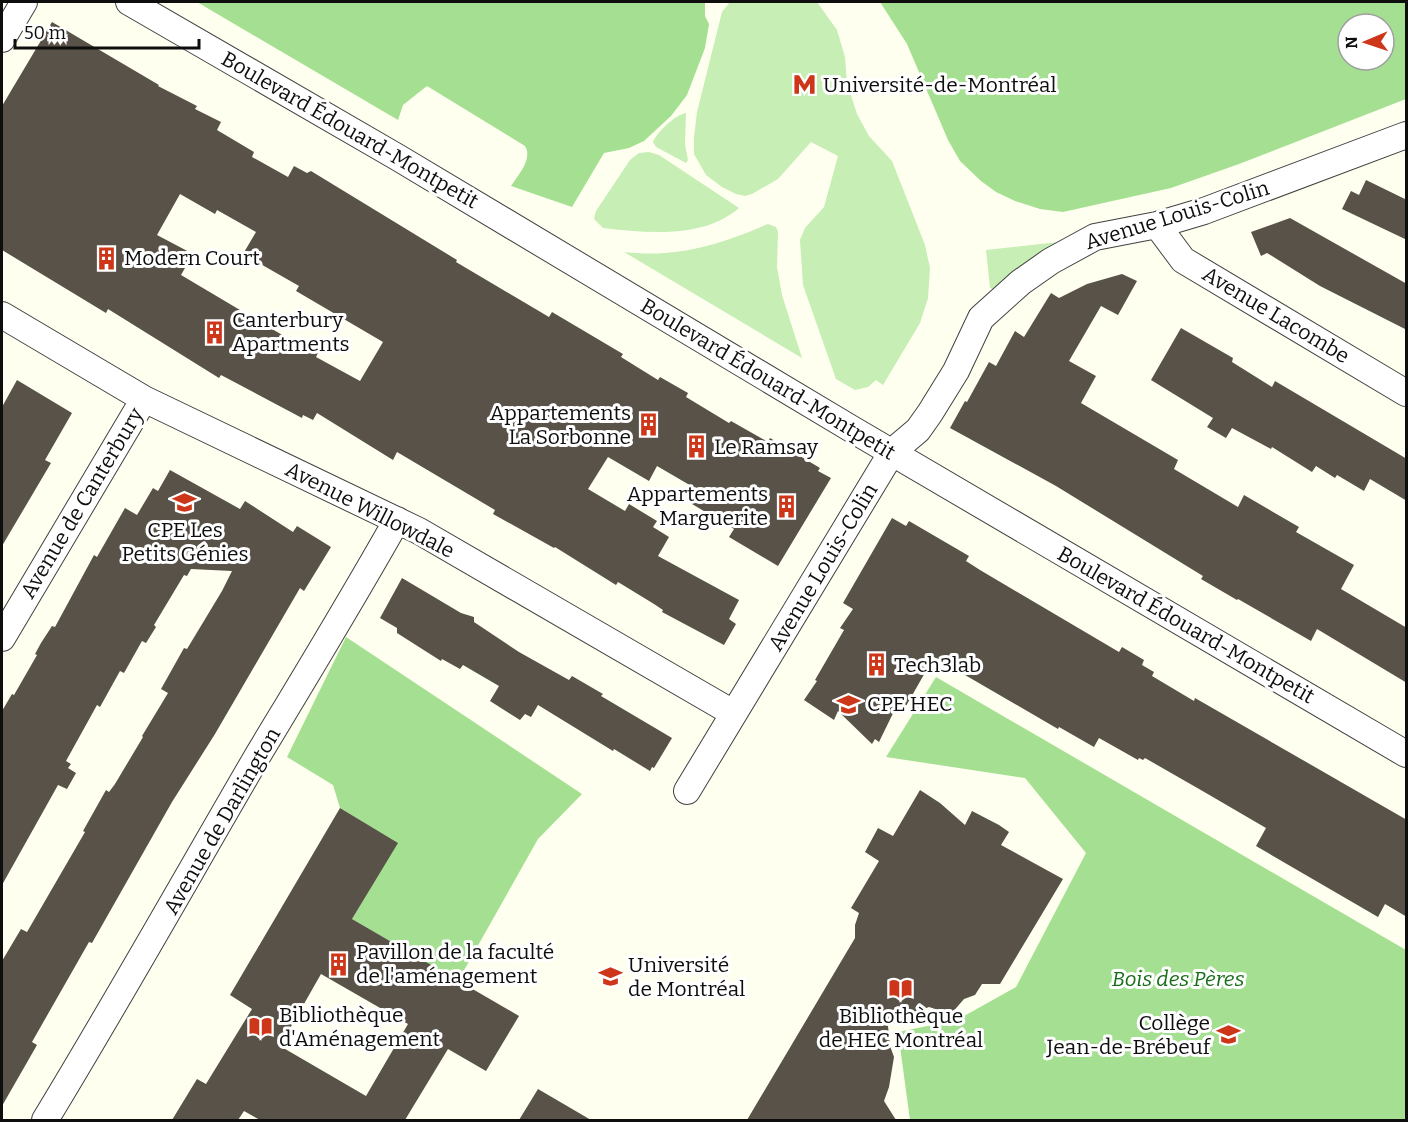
<svg xmlns="http://www.w3.org/2000/svg" width="1408" height="1122" viewBox="0 0 1408 1122" font-family="Bitter,serif">
	<style>
		.green { fill: #c6eeb5 }
		.forest { fill: #a5e092; fill-rule: evenodd }
		.building { fill: #585249; fill-rule: evenodd }
		.lines { fill: none; stroke-linecap: round; stroke-linejoin: round }
		.minor-casing { stroke: #414141; stroke-width: 28 }
		.minor { stroke: #fff; stroke-width: 26 }
		.labels { text-anchor: middle; stroke-width: 6; stroke-linejoin: round; paint-order: stroke }
		.poi-label { font-size: 21px; fill: #0e0e0e; stroke: #fff; text-anchor: start }
		.street-label { font-size: 21px; fill: #0e0e0e; stroke: #fff }
		.park-label { font-size: 21px; font-style: italic; fill: #176d18; stroke: #fff }
	</style>
	<rect width="100%" height="100%" fill="#ffffef"/>
	<path class="green" d="M 730,2 L 817,2 L 837,30 L 845,57 L 847,83 L 857,114 L 869,136 L 892,161 L 925,245 L 930,268 L 928,298 L 920,323 L 883,385 L 876,380 L 868,387 L 855,390 L 836,379 L 803,285 L 800,240 L 805,228 L 824,207 L 838,156 L 811,142 L 778,179 L 752,194 L 745,196 L 736,194 L 722,187 L 706,175 L 694,154 L 694,137 L 697,112 L 722,12 Z
		M 686,113 L 685,144 L 688,160 L 686,163 L 656,147 L 653,142 C 657,132 675,115 686,113 Z
		M 649,152 L 659,155 L 739,208 C 703,239 647,233 603,228 L 594,219 L 596,211 L 630,160 L 639,153 Z
		M 768,224 L 776,227 L 778,232 L 777,267 L 782,295 L 802,358 L 624,252 C 678,258 719,245 768,224 Z
		M 1059,242 L 1022,265 L 995,290 L 990,288 L 986,250 Z"/>
	<path class="forest" d="M 197,2 L 705,2 L 705,16 L 709,24 L 705,48 L 687,95 L 671,116 L 644,141 L 629,148 L 604,153 L 572,207 L 511,186 C 518,175 533,159 525,146 L 427,86 L 403,105 L 398,120 Z
		M 880,2 L 1406,2 L 1406,99 L 1239,164 L 1171,188 L 1063,212 L 1040,209 L 1015,201 L 996,192 L 981,181 L 960,161 L 948,140 L 907,44 ZM 1348,24 L 1384,24 L 1384,60 L 1348,60 Z
		M 346,637 L 582,794 L 538,839 L 458,981 L 352,919 L 397,843 L 340,808 L 333,785 L 287,757 Z
		M 936,677 L 1406,950 L 1406,1120 L 910,1120 L 898,1032 L 957,1020 L 1016,987 L 1086,853 L 1025,778 L 886,757 Z"/>
	<path class="building" d="M 52,22 L 159,85 L 158,86 L 197,106 L 195,109 L 221,122 L 217,130 L 254,152 L 252,157 L 288,177 L 294,166 L 307,173 L 311,171 L 457,260 L 456,262 L 549,317 L 552,312 L 623,354 L 621,357 L 658,380 L 660,377 L 688,393 L 686,397 L 729,423 L 731,421 L 768,442 L 770,438 L 820,468 L 818,471 L 831,478 L 778,566 L 729,537 L 734,529 L 687,501 L 693,487 L 657,466 L 649,481 L 608,457 L 588,489 L 625,511 L 629,504 L 657,521 L 653,527 L 669,537 L 658,556 L 739,600 L 729,619 L 736,624 L 724,645 L 662,612 L 663,610 L 654,604 L 618,582 L 616,585 L 555,547 L 554,548 L 493,514 L 495,510 L 397,452 L 393,460 L 317,413 L 313,420 L 303,415 L 302,418 L 221,375 L 219,378 L 108,309 L 106,313 L 2,250 L 2,106 ZM 180,194 L 215,214 L 217,210 L 256,232 L 243,254 L 299,286 L 296,291 L 383,342 L 360,381 L 316,357 L 319,351 L 296,338 L 294,342 L 181,275 L 193,254 L 157,235 Z
		M 1366,180 L 1407,200 L 1407,240 L 1342,209 L 1351,191 L 1359,195 Z
		M 1290,218 L 1407,284 L 1407,330 L 1320,286 L 1267,253 L 1261,256 L 1251,232 Z
		M 1122,274 L 1137,281 L 1118,315 L 1101,306 L 1069,361 L 1096,376 L 1081,403 L 1178,460 L 1174,469 L 1238,507 L 1244,495 L 1299,527 L 1296,532 L 1354,565 L 1341,589 L 1407,628 L 1407,683 L 1317,629 L 1311,641 L 1238,599 L 1237,600 L 1201,579 L 1203,576 L 1056,486 L 950,428 L 965,401 L 967,402 L 989,362 L 996,366 L 1015,331 L 1024,337 L 1051,293 L 1059,298 L 1087,284 Z
		M 1181,328 L 1233,358 L 1232,362 L 1272,387 L 1275,381 L 1407,459 L 1407,501 L 1370,479 L 1364,491 L 1337,475 L 1335,478 L 1316,466 L 1312,472 L 1272,447 L 1271,449 L 1232,428 L 1226,438 L 1207,427 L 1213,418 L 1151,380 Z
		M 17,380 L 72,413 L 45,460 L 51,463 L 2,546 L 2,407 Z
		M 170,470 L 240,509 L 245,501 L 293,532 L 297,526 L 331,547 L 304,591 L 300,588 L 215,734 L 172,802 L 92,943 L 89,942 L 32,1042 L 37,1045 L 2,1106 L 2,961 L 21,929 L 27,932 L 85,832 L 83,831 L 106,790 L 109,792 L 115,784 L 143,737 L 142,736 L 168,693 L 161,689 L 184,648 L 187,649 L 222,591 L 232,571 L 191,569 L 187,576 L 184,575 L 154,625 L 156,627 L 146,643 L 142,641 L 124,673 L 120,671 L 100,707 L 97,705 L 66,761 L 71,764 L 68,768 L 76,773 L 67,789 L 58,785 L 2,885 L 2,711 L 12,694 L 14,695 L 37,655 L 35,654 L 41,643 L 52,626 L 55,627 L 94,555 L 97,557 L 125,508 L 137,515 L 153,488 L 158,491 Z
		M 892,518 L 906,526 L 909,521 L 969,556 L 966,561 L 980,570 L 1119,652 L 1122,647 L 1144,660 L 1142,665 L 1154,672 L 1152,676 L 1194,701 L 1195,698 L 1407,820 L 1407,917 L 1385,904 L 1378,917 L 1256,846 L 1266,828 L 1206,793 L 1145,758 L 1143,760 L 1139,758 L 1138,760 L 1099,738 L 1094,747 L 1059,727 L 1058,729 L 934,657 L 906,706 L 899,701 L 879,742 L 875,739 L 872,744 L 838,711 L 834,720 L 804,700 L 817,681 L 815,680 L 844,630 L 840,628 L 853,609 L 843,603 Z
		M 402,578 L 461,613 L 474,617 L 474,622 L 519,652 L 569,680 L 572,676 L 603,694 L 601,696 L 672,738 L 654,768 L 652,767 L 650,771 L 614,749 L 613,751 L 538,705 L 531,717 L 525,714 L 520,720 L 490,701 L 499,686 L 463,665 L 460,669 L 442,659 L 441,661 L 397,633 L 397,628 L 380,618 Z
		M 920,790 L 940,803 L 965,825 L 972,811 L 999,825 L 1009,832 L 1001,845 L 1063,879 L 1000,984 L 982,984 L 975,995 L 964,999 L 951,1014 L 929,1007 L 916,1012 L 909,1018 L 888,1026 L 890,1046 L 894,1057 L 889,1087 L 884,1101 L 896,1120 L 747,1120 L 855,938 L 855,925 L 859,913 L 851,908 L 879,861 L 865,852 L 878,828 L 893,836 Z
		M 340,808 L 398,843 L 352,919 L 519,1016 L 486,1071 L 448,1049 L 405,1120 L 260,1120 L 244,1111 L 238,1120 L 172,1120 L 197,1079 L 206,1084 L 252,1009 L 230,995 ZM 321,974 L 408,1024 L 366,1096 L 280,1046 Z
		M 538,1089 L 591,1120 L 519,1120 Z"/>
	<g class="lines">
		<defs>
			<path id="minor" d="M 129,2 L 397,157 L 850,428 L 1406,754
				M 2,39 L 24,2
				M 1157,225 L 1183,260 L 1406,393
				M 2,315 L 144,399 L 419,531 L 733,713
				M 2,638 L 144,399
				M 687,791 L 892,452 L 918,430 L 930,413 L 956,371 L 981,318 L 1021,282 L 1051,261 L 1095,237 L 1157,225 L 1204,211 L 1406,135
				M 45,1120 C 118,1000 187,877 258,755 C 305,677 352,600 397,520"/>
		</defs>
		<use href="#minor" class="minor-casing"/>
		<use href="#minor" class="minor"/>
	</g>
	<defs>
		<symbol id="metro-bare" viewBox="-9 -9 18 18"><path d="M-5.5 5V-5H-3L0 0L3-5H5.5V5H3V-.5L0 4L-3-.5V5Z" fill="#cd3618" stroke="#fff" stroke-width="2.5" paint-order="stroke"/></symbol>
		<symbol id="building-bare" viewBox="-9 -9 18 18"><path d="M-4-6H4V6H1V3H-1V6H-4ZM-2.5-4.3h1.7v1.8h-1.7ZM.8-4.3h1.7v1.8H.8ZM-2.5-1h1.7V.8h-1.7ZM.8-1h1.7V.8H.8Z" fill="#cd3618" stroke="#fff" stroke-width="2.5" paint-order="stroke"/></symbol>
		<symbol id="school-bare" viewBox="-9 -9 18 18"><path d="M0-5L7-2L0 1L-7-2ZM-4 1L0 2.5L4 1V4Q0 6-4 4Z" fill="#cd3618" stroke="#fff" stroke-width="2.5" paint-order="stroke"/></symbol>
		<symbol id="university-bare" viewBox="-9 -9 18 18"><path d="M0-5L7-2L0 1L-7-2ZM-4 1L0 2.5L4 1V4Q0 6-4 4Z" fill="#cd3618" stroke="#fff" stroke-width="2.5" paint-order="stroke"/></symbol>
		<symbol id="library-bare" viewBox="-9 -9 18 18"><path d="M-6-4Q-3-5.5-.7-3.5V5Q-3 3-6 4ZM6-4Q3-5.5 .7-3.5V5Q3 3 6 4Z" fill="#cd3618" stroke="#fff" stroke-width="2.5" paint-order="stroke"/></symbol>
	</defs>
	<g fill-rule="evenodd">
		<use href="#metro-bare" x="788" y="68" width="33" height="33"/>
		<use href="#building-bare" x="90" y="242" width="33" height="33"/>
		<use href="#building-bare" x="198" y="316" width="33" height="33"/>
		<use href="#building-bare" x="632" y="408" width="33" height="33"/>
		<use href="#building-bare" x="680" y="430" width="33" height="33"/>
		<use href="#school-bare" x="168" y="486" width="33" height="33"/>
		<use href="#building-bare" x="770" y="490" width="33" height="33"/>
		<use href="#building-bare" x="860" y="648" width="33" height="33"/>
		<use href="#school-bare" x="832" y="688" width="33" height="33"/>
		<use href="#building-bare" x="322" y="948" width="33" height="33"/>
		<use href="#university-bare" x="594" y="960" width="33" height="33"/>
		<use href="#library-bare" x="884" y="972" width="33" height="33"/>
		<use href="#library-bare" x="244" y="1010" width="33" height="33"/>
		<use href="#school-bare" x="1212" y="1018" width="33" height="33"/>
	</g>
	<g class="labels">
		<g class="poi-label">
			<text x="823" y="92">Université-de-Montréal</text>
			<text x="124" y="265">Modern Court</text>
			<text x="232" y="327">Canterbury<tspan x="232" dy="24">Apartments</tspan></text>
			<text x="631" y="420" text-anchor="end">Appartements<tspan x="631" dy="24">La Sorbonne</tspan></text>
			<text x="714" y="454">Le Ramsay</text>
			<text x="768" y="501" text-anchor="end">Appartements<tspan x="768" dy="24">Marguerite</tspan></text>
			<text x="185" y="537" text-anchor="middle">CPE Les<tspan x="185" dy="24">Petits Génies</tspan></text>
			<text x="894" y="672">Tech3lab</text>
			<text x="867" y="711">CPE HEC</text>
			<text x="356" y="959">Pavillon de la faculté<tspan x="356" dy="24">de l'aménagement</tspan></text>
			<text x="628" y="972">Université<tspan x="628" dy="24">de Montréal</tspan></text>
			<text x="279" y="1022">Bibliothèque<tspan x="279" dy="24">d'Aménagement</tspan></text>
			<text x="901" y="1023" text-anchor="middle">Bibliothèque<tspan x="901" dy="24">de HEC Montréal</tspan></text>
			<text x="1210" y="1030" text-anchor="end">Collège<tspan x="1210" dy="24">Jean-de-Brébeuf</tspan></text>
		</g>
		<g class="street-label">
			<text transform="translate(350 130) rotate(30)" y="7">Boulevard Édouard-Montpetit</text>
			<text transform="translate(1177 215) rotate(-17)" y="7">Avenue Louis-Colin</text>
			<text transform="translate(1276 315) rotate(31)" y="7">Avenue Lacombe</text>
			<text transform="translate(768 379) rotate(31)" y="7">Boulevard Édouard-Montpetit</text>
			<text transform="translate(82 503) rotate(-59)" y="7">Avenue de Canterbury</text>
			<text transform="translate(370 510) rotate(27)" y="7">Avenue Willowdale</text>
			<text transform="translate(823 567) rotate(-59)" y="7">Avenue Louis-Colin</text>
			<text transform="translate(1186 625) rotate(30)" y="7">Boulevard Édouard-Montpetit</text>
			<text transform="translate(222 821) rotate(-60)" y="7">Avenue de Darlington</text>
		</g>
		<g class="park-label">
			<text x="1178" y="986">Bois des Pères</text>
		</g>
	</g>
	<rect width="1408" height="1122" fill="none" stroke="#0e0e0e" stroke-width="6"/>
	<g transform="translate(1366 42) rotate(268)"><circle r="28" fill="#ffffff" stroke="#9f9f9f" stroke-width="1.5"/>
	<path d="M0-4.5L10 22L0 15L-10 22Z" fill="#cd3618"/>
	<text y="-9" font-size="16" font-weight="bold" text-anchor="middle" fill="#0e0e0e">N</text>
	</g>
	<path d="M15 39v9h184v-9" fill="none" stroke="#0e0e0e" stroke-width="3"/>
	<text x="24" y="39" font-size="18" fill="#0e0e0e" stroke="#ffffff" stroke-width="4.5" paint-order="stroke">50 m</text>
</svg>
